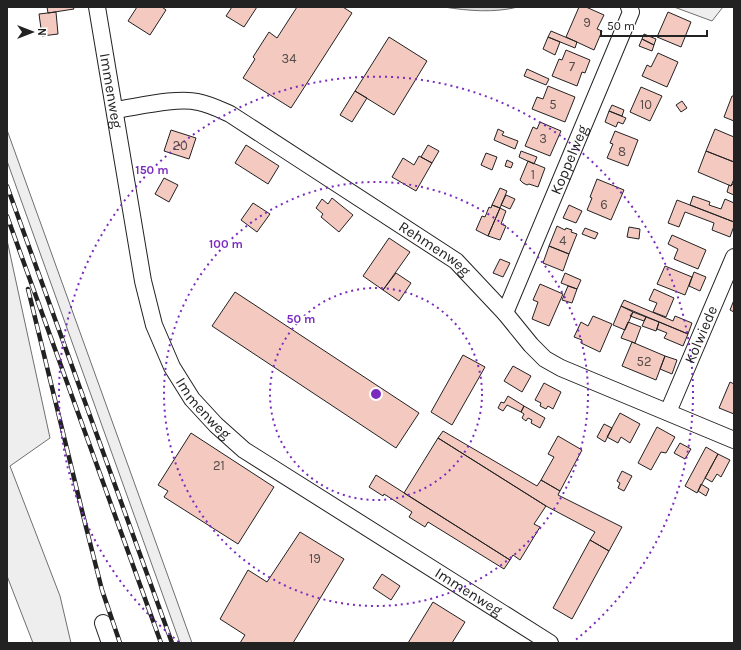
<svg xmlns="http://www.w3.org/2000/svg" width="741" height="650" viewBox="0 0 741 650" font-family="Karla,sans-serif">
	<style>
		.green { fill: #eee; stroke: #6f6f6f }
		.water { fill: #d9d9d9; stroke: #6f6f6f }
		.building { fill: #f3c9c0; stroke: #222 }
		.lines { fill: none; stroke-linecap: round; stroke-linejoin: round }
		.minor-casing { stroke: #222; stroke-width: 18 }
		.minor { stroke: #fff; stroke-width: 16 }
		.rail-casing { stroke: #222; stroke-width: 4.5 }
		.rail { stroke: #fff; stroke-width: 3; stroke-dasharray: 9; stroke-linecap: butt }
		.ring { fill: none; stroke: #7b2cbf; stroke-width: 2; stroke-dasharray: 2 4 }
		.labels { text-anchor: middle; stroke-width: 3; stroke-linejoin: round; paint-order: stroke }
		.number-label { font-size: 13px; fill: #564c4a }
		.street-label { font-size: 15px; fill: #222; stroke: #fff }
		.centre { fill: #7b2cbf; stroke: #fff; stroke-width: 2 }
		.ring-label { font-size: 12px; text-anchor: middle; font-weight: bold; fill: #7b2cbf; stroke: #fff; stroke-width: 3; stroke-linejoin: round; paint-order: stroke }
	</style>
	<rect width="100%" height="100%" fill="#fff"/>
	<path class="green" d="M 674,7 L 723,7 L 712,21 Z
		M 7,130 L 173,590 L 192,643 L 180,643 L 7,161 Z
		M 7,240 L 50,438 L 10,466 L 60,596 L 71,643 L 33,643 L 7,576 Z"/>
	<path class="water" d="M 444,7 L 518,7 C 494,13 469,11 444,7 Z"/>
	<path class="building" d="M 47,7 L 73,7 L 74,9 L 48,13 Z
		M 137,7 L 162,7 L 166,10 L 150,35 L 128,21 Z
		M 232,7 L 257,7 L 244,27 L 226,16 Z
		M 297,7 L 343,7 L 352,13 L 291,108 L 243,78 L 255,59 L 253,57 L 269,32 L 277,38 Z
		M 579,7 L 586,7 L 604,15 L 597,29 L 602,31 L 594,50 L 566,37 Z
		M 56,12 L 58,34 L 42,36 L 39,14 Z
		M 668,12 L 691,22 L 681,47 L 657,37 Z
		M 551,31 L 577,42 L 575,48 L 548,37 Z
		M 644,34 L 656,39 L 654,45 L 642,39 Z
		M 389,37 L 427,61 L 394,115 L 355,91 Z
		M 548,37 L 560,42 L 555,55 L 543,49 Z
		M 642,39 L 654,45 L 652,51 L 639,46 Z
		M 566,50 L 590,60 L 585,73 L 582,72 L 577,86 L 552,76 L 559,59 L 562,60 Z
		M 658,53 L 678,62 L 667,87 L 642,76 L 647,65 L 651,67 Z
		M 527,69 L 549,79 L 546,85 L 524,76 Z
		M 548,86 L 575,97 L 565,122 L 532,109 L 537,97 L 543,99 Z
		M 641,87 L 662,96 L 650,121 L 630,112 Z
		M 355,91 L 367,98 L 352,122 L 340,115 Z
		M 732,96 L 734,96 L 734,121 L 724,117 Z
		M 682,101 L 687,108 L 681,112 L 676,105 Z
		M 612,105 L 624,110 L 622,116 L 609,111 Z
		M 609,111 L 626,118 L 623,124 L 618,122 L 616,127 L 605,122 Z
		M 540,122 L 561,131 L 550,156 L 525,146 L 533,127 L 537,129 Z
		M 498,129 L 504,132 L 502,135 L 518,141 L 515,149 L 494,140 Z
		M 715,129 L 734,137 L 734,162 L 706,151 Z
		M 171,130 L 196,138 L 189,159 L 164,151 Z
		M 615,131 L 638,140 L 628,166 L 607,158 L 613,144 L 610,143 Z
		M 246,145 L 279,166 L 268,184 L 235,163 Z
		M 428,145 L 439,151 L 432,163 L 421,157 Z
		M 521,151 L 537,157 L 534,164 L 519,157 Z
		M 706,151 L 734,162 L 734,179 L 731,186 L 698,172 Z
		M 486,153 L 497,157 L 492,170 L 481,165 Z
		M 419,156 L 432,163 L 416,191 L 392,177 L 403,158 L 414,165 Z
		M 507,160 L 513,163 L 511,168 L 505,166 Z
		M 528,161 L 545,168 L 538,187 L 529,184 L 527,185 L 523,183 L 520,180 Z
		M 164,178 L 178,185 L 169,202 L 155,194 Z
		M 597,179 L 624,190 L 611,220 L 587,210 L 592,198 L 590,197 Z
		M 732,184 L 734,185 L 734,195 L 727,192 L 729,185 L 731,186 Z
		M 500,188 L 507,191 L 500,208 L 492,205 Z
		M 506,195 L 515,199 L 510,209 L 501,205 Z
		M 693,196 L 710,202 L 709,205 L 721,209 L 725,199 L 734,203 L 734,222 L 690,205 Z
		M 332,198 L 353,215 L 339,232 L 321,217 L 323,214 L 316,208 L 322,199 L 328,204 Z
		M 677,200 L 734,222 L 734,226 L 730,237 L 712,230 L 714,223 L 685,212 L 679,227 L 668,223 Z
		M 253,203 L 270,214 L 257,232 L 241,220 Z
		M 492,205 L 500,208 L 488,236 L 476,230 L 482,216 L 485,217 L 489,207 L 491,208 Z
		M 569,205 L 582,211 L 576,223 L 563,218 Z
		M 500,208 L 506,211 L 501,224 L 506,226 L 500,240 L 488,236 Z
		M 557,226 L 565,230 L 566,228 L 572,230 L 571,232 L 577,234 L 569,254 L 549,246 Z
		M 629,227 L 640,229 L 639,239 L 627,237 Z
		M 585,228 L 598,233 L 595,239 L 582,234 Z
		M 672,235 L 706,250 L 698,269 L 674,259 L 678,249 L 668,244 Z
		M 389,238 L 410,252 L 383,290 L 363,276 Z
		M 549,246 L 569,254 L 563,271 L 543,263 Z
		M 500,259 L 510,263 L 503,277 L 493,273 Z
		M 665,266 L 692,277 L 685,295 L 657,284 Z
		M 694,272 L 706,277 L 700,291 L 689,286 Z
		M 396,273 L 411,283 L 399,301 L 383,290 Z
		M 565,273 L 581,280 L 577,289 L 561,283 Z
		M 540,284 L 563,294 L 549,326 L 532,319 L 538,302 L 533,300 Z
		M 568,286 L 577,289 L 572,303 L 562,300 Z
		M 654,289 L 674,298 L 666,317 L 653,312 L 657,303 L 649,300 Z
		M 235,292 L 419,413 L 396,448 L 212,326 Z
		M 624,300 L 673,321 L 675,316 L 692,323 L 688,334 L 621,306 Z
		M 734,300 L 734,312 L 730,310 Z
		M 621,306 L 633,312 L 625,330 L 613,325 Z
		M 633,312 L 646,317 L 644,321 L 630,316 Z
		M 593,316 L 612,324 L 600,352 L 581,343 L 582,340 L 574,337 L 581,322 L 588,326 Z
		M 646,317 L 659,322 L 656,331 L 642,326 Z
		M 628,322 L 641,327 L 635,343 L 621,338 Z
		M 659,322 L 688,334 L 683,346 L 664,338 L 667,333 L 657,329 Z
		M 632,342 L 665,356 L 656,380 L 622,366 Z
		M 463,355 L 485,367 L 452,425 L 431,412 Z
		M 665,356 L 677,360 L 672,374 L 660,369 Z
		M 513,366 L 531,376 L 522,392 L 504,381 Z
		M 730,382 L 734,384 L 734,414 L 719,408 Z
		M 544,383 L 561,392 L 553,409 L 548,406 L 546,409 L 540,406 L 541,403 L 535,400 Z
		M 508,396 L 524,406 L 521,412 L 507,405 L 503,411 L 498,408 L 501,402 L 504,403 Z
		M 524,406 L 545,418 L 540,428 L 531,423 L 532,420 L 528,418 L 526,421 L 522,418 L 524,414 L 521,412 Z
		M 620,413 L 640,424 L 630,443 L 621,437 L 618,443 L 607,437 Z
		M 604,424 L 612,428 L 605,442 L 597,437 Z
		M 657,427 L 675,437 L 666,453 L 661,452 L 651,470 L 638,463 Z
		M 443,431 L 537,486 L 541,480 L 560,491 L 558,495 L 622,527 L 609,551 L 590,540 L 595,532 L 546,506 L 438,438 Z
		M 191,433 L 274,487 L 238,544 L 164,497 L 168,491 L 158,485 Z
		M 558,436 L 582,450 L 560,491 L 541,480 L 554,457 L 548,454 Z
		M 438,438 L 546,506 L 534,524 L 540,527 L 520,560 L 513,555 L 510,560 L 404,493 Z
		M 680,443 L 691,449 L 685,459 L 674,453 Z
		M 706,447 L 718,454 L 697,493 L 685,486 Z
		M 718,454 L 730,460 L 721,477 L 717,474 L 712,482 L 705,478 Z
		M 622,471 L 632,476 L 624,491 L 618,488 L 620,483 L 617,481 Z
		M 376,475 L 510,560 L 504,569 L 428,522 L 425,527 L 409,517 L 412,512 L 384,494 L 383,496 L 369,487 Z
		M 701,484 L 709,489 L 706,496 L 698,491 Z
		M 300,532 L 344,559 L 293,643 L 240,643 L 245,635 L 220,619 L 248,570 L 267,582 Z
		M 590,540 L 609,551 L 572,619 L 553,608 Z
		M 382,574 L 400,586 L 391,600 L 373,588 Z
		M 433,602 L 465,622 L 452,643 L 408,643 Z"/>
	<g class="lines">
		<defs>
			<g id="minor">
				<path id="s1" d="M 97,7 L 143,281 L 154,325 L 172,367 L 192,399 L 216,425 L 244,450 L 550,643"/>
				<path id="s2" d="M 115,110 C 137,107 177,97 198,102 C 209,104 219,109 230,114 L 456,261 L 505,313 L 531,345 L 545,359 L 561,368 L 734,440"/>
				<path id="s3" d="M 505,313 L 631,12 L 629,7"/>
				<path id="s4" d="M 668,412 L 734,257"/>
				<path d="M 103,623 L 110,643"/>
			</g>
		</defs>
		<use href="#minor" class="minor-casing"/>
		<use href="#minor" class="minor"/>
		<defs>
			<path id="rail" d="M 7,186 L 172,643
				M 7,216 L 161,643
				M 28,289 L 85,523 L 102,590 L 120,643"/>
		</defs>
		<use href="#rail" class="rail-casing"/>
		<use href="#rail" class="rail"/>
	</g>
	<g class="ring">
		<circle cx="376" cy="394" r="106"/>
		<circle cx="376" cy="394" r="212"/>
		<path d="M179 642A317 317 0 1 1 573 642"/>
	</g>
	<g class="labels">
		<g class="number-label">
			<text x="587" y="27">9</text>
			<text x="289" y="63">34</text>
			<text x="572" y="71">7</text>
			<text x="553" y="109">5</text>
			<text x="646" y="109">10</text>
			<text x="543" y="143">3</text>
			<text x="180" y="150">20</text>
			<text x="622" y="156">8</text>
			<text x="533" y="179">1</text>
			<text x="604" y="209">6</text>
			<text x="563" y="245">4</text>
			<text x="644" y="366">52</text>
			<text x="219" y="470">21</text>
			<text x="315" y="563">19</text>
		</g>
		<g class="street-label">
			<text dy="5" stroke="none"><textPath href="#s1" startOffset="85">Immenweg</textPath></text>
			<text dy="5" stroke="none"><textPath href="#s3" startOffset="166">Koppelweg</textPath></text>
			<text dy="5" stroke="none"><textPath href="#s2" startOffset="363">Rehmenweg</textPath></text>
			<text dy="5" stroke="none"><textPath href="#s4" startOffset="84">Kolwiede</textPath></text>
			<text dy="5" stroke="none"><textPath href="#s1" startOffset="421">Immenweg</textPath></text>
			<text dy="5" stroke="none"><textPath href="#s1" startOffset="745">Immenweg</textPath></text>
		</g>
	</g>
	<circle cx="376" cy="394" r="6" class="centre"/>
	<g class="ring-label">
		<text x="152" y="174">150 m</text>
		<text x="226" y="248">100 m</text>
		<text x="301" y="323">50 m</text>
	</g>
	<rect width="741" height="650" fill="none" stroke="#222222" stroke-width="16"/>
	<g transform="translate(32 32) rotate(90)" stroke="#ffffff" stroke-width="3" paint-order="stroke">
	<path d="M0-3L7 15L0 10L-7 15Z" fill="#222222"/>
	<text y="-6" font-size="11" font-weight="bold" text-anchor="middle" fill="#222222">N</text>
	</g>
	<path d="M601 30v6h106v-6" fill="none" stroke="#222222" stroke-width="2"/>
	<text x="607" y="30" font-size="12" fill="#222222" stroke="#ffffff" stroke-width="3" paint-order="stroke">50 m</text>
</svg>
